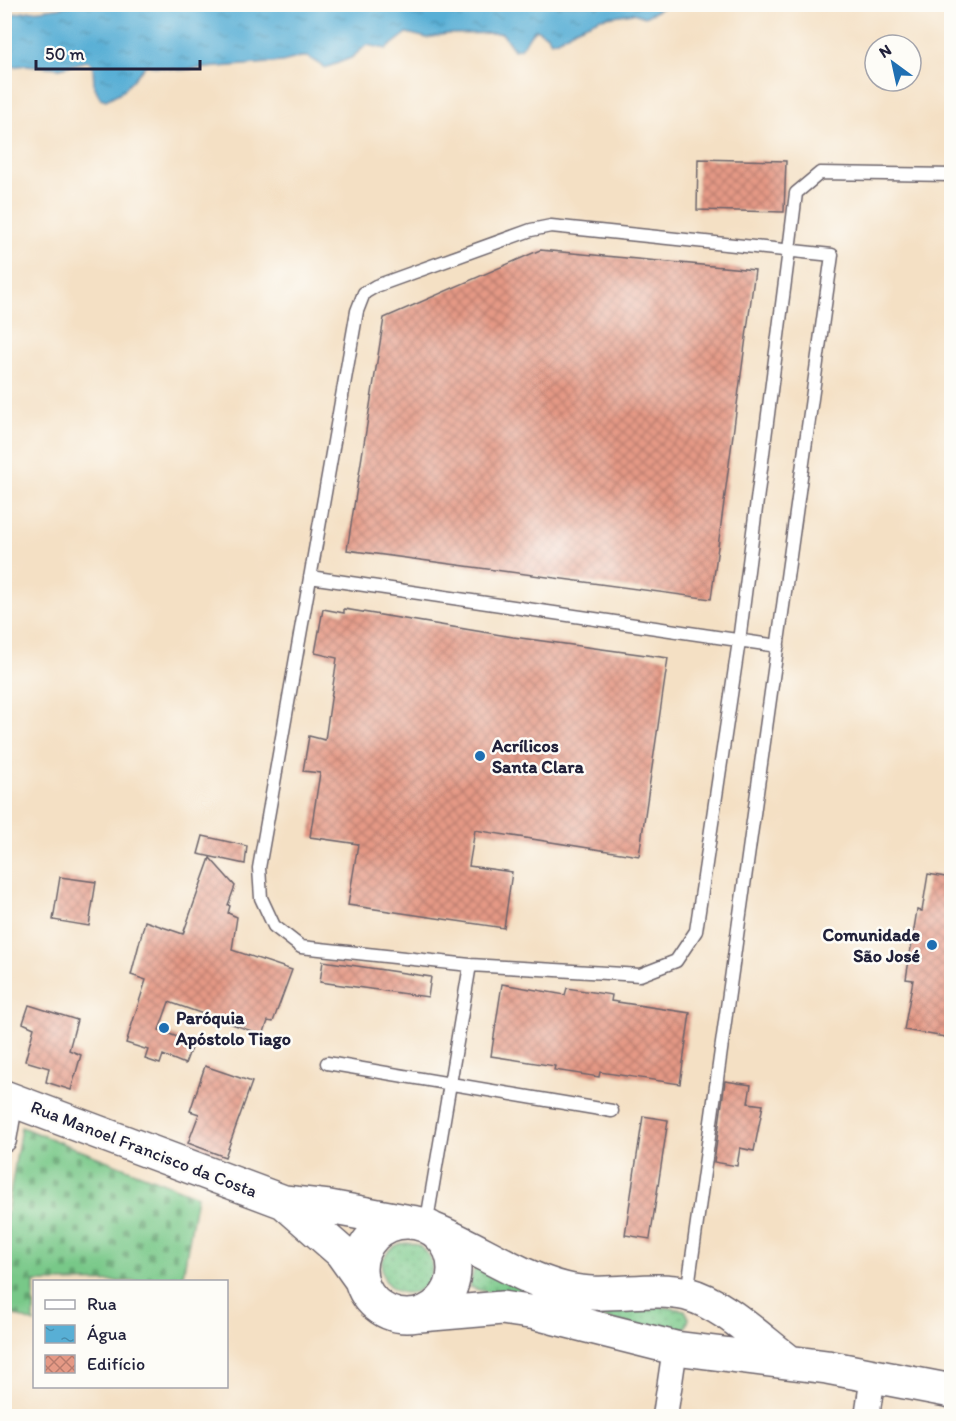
<svg xmlns="http://www.w3.org/2000/svg" width="956" height="1421" viewBox="0 0 956 1421" font-family="Itim,sans-serif">
	<style>
		.grass { fill: url(#grass-dots); stroke: #4d7562; stroke-width: 1.5 }
		.cemetery { fill: url(#cemetery-stones); stroke: #4d7562; stroke-width: 1.5 }
		.water { fill: url(#water-ripples); stroke: #3d6888; stroke-width: 1.5 }
		.building { fill: url(#building-cross-hatch) }
		.lines { fill: none; stroke-linecap: round; stroke-linejoin: round }
		.lane-casing { stroke: #6c646b; stroke-width: 15 }
		.street-casing { stroke: #6c646b; stroke-width: 27 }
		.secondary-casing { stroke: #6c646b; stroke-width: 36 }
		.lane { stroke: #fff; stroke-width: 12 }
		.street { stroke: #fff; stroke-width: 24 }
		.secondary { stroke: #fff; stroke-width: 33 }
		.poi-dot { fill: #1f6fb2; stroke: #fdfcf7; stroke-width: 2 }
		.labels { text-anchor: middle; stroke-width: 5; stroke-linejoin: round; paint-order: stroke }
		.poi-label { font-size: 18px; font-weight: bold; fill: #22223b; stroke: #fdfcf7; text-anchor: start }
		.street-label { font-size: 18px; fill: #22223b; stroke: #fdfcf7 }
	</style>
	<defs>
		<pattern id="grass-dots" width="8" height="8" patternUnits="userSpaceOnUse" patternTransform="scale(1.5)"><rect width="8" height="8" fill="#78c888"/><path d="M2 2h.1M6 6h.1" fill="none" stroke="#62a270" stroke-width="1.8" stroke-linecap="round"/></pattern>
		<pattern id="cemetery-stones" width="16" height="16" patternUnits="userSpaceOnUse" patternTransform="scale(1.5)"><rect width="16" height="16" fill="#78c888"/><path d="M2 7V4a2 2 0 0 1 4 0v3zM10 15v-3a2 2 0 0 1 4 0v3z" fill="#62a270"/></pattern>
		<pattern id="water-ripples" width="26" height="14" patternUnits="userSpaceOnUse" patternTransform="scale(1.5)"><rect width="26" height="14" fill="#58afd5"/><path d="M2 4q2-2 4 0t4 0M15 11q2-2 4 0t4 0" fill="none" stroke="#488eae"/></pattern>
		<pattern id="building-cross-hatch" width="8" height="8" patternUnits="userSpaceOnUse" patternTransform="scale(1.5)"><rect width="8" height="8" fill="#e59985"/><path d="M0 0l8 8M0 8l8-8" fill="none" stroke="#b97c6e"/></pattern>
	</defs>
	<rect width="100%" height="100%" fill="#fdfcf7"/>
	<filter id="ink" filterUnits="userSpaceOnUse"><feTurbulence type="fractalNoise" baseFrequency=".0167" numOctaves="2"/><feDisplacementMap in="SourceGraphic" scale="12" xChannelSelector="R" yChannelSelector="G"/><feConvolveMatrix kernelMatrix="1 2 1 2 8 2 1 2 1" color-interpolation-filters="sRGB"/></filter>
	<filter id="wash" filterUnits="userSpaceOnUse"><feTurbulence type="fractalNoise" baseFrequency=".008" numOctaves="4" result="noise"/><feDisplacementMap in="SourceGraphic" scale="24" xChannelSelector="R" yChannelSelector="G"/><feGaussianBlur stdDeviation="1.35" result="paint"/><feColorMatrix in="noise" values="0 0 0 0 0 0 0 0 0 0 0 0 0 0 0 0 0 1.4 0 .05"/><feComposite in="paint" operator="in"/></filter>
	<g filter="url(#wash)">
		<rect width="100%" height="100%" fill="#f4e0c4"/>
		<path class="grass" d="M382 1268a25 25 0 1 1 50 0a25 25 0 1 1-50 0Z
			M 475,1266 L 642,1304 L 685,1310 L 689,1319 L 686,1327 L 674,1334 L 490,1293 L 469,1287 Z"/>
		<path class="cemetery" d="M 21,1127 L 197,1196 L 182,1281 L 34,1282 L 34,1323 L 5,1311 L 5,1226 Z"/>
		<path class="water" d="M 71,5 L 71,4 L 667,5 L 645,17 L 633,13 L 601,18 L 575,29 L 558,40 L 551,41 L 548,36 L 536,29 C 525,36 528,49 514,50 L 502,33 L 446,34 L 427,38 L 407,33 L 386,49 L 367,45 L 351,58 L 325,68 L 308,57 L 301,57 L 282,62 L 179,70 L 146,65 L 123,91 L 106,100 L 100,98 L 94,85 L 93,65 L 87,61 L 60,68 L 26,65 L 5,68 L 5,16 C 27,9 49,11 71,5 Z"/>
		<g id="blocks">
			<path class="building" d="M 698,159 L 786,161 L 784,212 L 697,210 Z
				M 540,250 L 755,270 L 711,599 L 347,550 L 384,318 Z
				M 323,609 L 344,613 L 344,609 L 513,637 L 668,658 L 639,856 L 475,830 L 469,866 L 512,872 L 504,928 L 348,905 L 358,844 L 310,837 L 320,773 L 303,771 L 309,736 L 325,740 L 337,658 L 315,653 Z
				M 203,836 L 247,846 L 245,864 L 198,854 Z
				M 210,858 L 235,886 L 228,905 L 230,906 L 228,913 L 237,917 L 232,950 L 292,970 L 273,1022 L 268,1021 L 263,1035 L 169,1002 L 159,1030 L 193,1043 L 185,1064 L 163,1055 L 160,1064 L 145,1059 L 148,1050 L 126,1043 L 146,980 L 131,975 L 145,921 L 183,934 Z
				M 928,874 L 951,878 L 951,1038 L 904,1030 L 913,980 L 906,979 L 917,910 L 922,911 Z
				M 60,877 L 96,882 L 89,926 L 53,920 Z
				M 323,961 L 431,977 L 428,997 L 320,982 Z
				M 502,984 L 565,995 L 567,988 L 612,995 L 611,1001 L 690,1013 L 680,1084 L 600,1072 L 599,1077 L 554,1070 L 555,1066 L 491,1056 Z
				M 29,1005 L 77,1020 L 69,1050 L 81,1055 L 71,1090 L 46,1082 L 49,1068 L 25,1061 L 34,1028 L 23,1023 Z
				M 205,1066 L 252,1082 L 225,1157 L 188,1143 L 199,1114 L 190,1111 Z
				M 725,1081 L 751,1085 L 748,1103 L 763,1105 L 754,1151 L 740,1148 L 737,1166 L 714,1162 Z
				M 643,1116 L 668,1120 L 650,1239 L 625,1235 Z"/>
		</g>
	</g>
	<g filter="url(#ink)">
		<use href="#blocks" fill-opacity="0" stroke="#6c646b" stroke-width="1.5"/>
		<g class="lines">
			<defs>
				<path id="lane" d="M 310,577 L 778,646
					M 327,1063 L 612,1111
					M 426,1226 L 470,965
					M 687,1294 L 832,255 L 551,226 L 531,230 L 376,286 L 364,293 L 357,311 L 259,868 L 261,898 L 274,926 L 301,947 L 470,965 L 640,975 L 676,961 L 696,931 L 739,641 L 789,250 L 796,193 L 820,173 L 952,175"/>
				<path id="street" d="M 4,1140 L 11,1099
					M 665,1416 L 675,1348
					M 867,1416 L 873,1376"/>
				<path id="secondary" d="M 4,1097 L 284,1202 L 329,1207 L 405,1221
					M 284,1202 L 341,1252 L 361,1280
					M360 1269a47 47 0 1 1 94 0a47 47 0 1 1-94 0Z
					M 434,1230 C 478,1248 518,1277 564,1289 C 605,1300 648,1285 687,1294 C 722,1303 758,1338 787,1360
					M 420,1315 L 502,1308 L 536,1313 L 675,1348 L 827,1367 L 952,1391"/>
			</defs>
			<use href="#lane" class="lane-casing"/>
			<use href="#street" class="street-casing"/>
			<use href="#secondary" class="secondary-casing"/>
			<use href="#lane" class="lane"/>
			<use href="#street" class="street"/>
			<use href="#secondary" class="secondary"/>
		</g>
	</g>
	<g class="poi-dot">
		<circle cx="480" cy="756" r="6"/>
		<circle cx="932" cy="945" r="6"/>
		<circle cx="164" cy="1028" r="6"/>
	</g>
	<g class="labels">
		<g class="poi-label">
			<text x="492" y="752">Acrílicos<tspan x="492" dy="21">Santa Clara</tspan></text>
			<text x="920" y="941" text-anchor="end">Comunidade<tspan x="920" dy="21">São José</tspan></text>
			<text x="176" y="1024">Paróquia<tspan x="176" dy="21">Apóstolo Tiago</tspan></text>
		</g>
		<g class="street-label">
			<text transform="translate(144 1149) rotate(21)" y="6">Rua Manoel Francisco da Costa</text>
		</g>
	</g>
	<rect width="956" height="1421" fill="none" stroke="#fdfcf7" stroke-width="24"/>
	<rect x="33" y="1280" width="195" height="108" fill="#fdfcf7" stroke="#a5a5ac" stroke-width="1.5"/>
	<rect x="45" y="1300" width="30" height="9" fill="#ffffff" stroke="#a5a5ac" stroke-width="1.5"/>
	<text x="87" y="1310" font-size="18" fill="#22223b">Rua</text>
	<rect x="45" y="1325" width="30" height="18" fill="url(#water-ripples)" stroke="#a5a5ac" stroke-width="1.5"/>
	<text x="87" y="1340" font-size="18" fill="#22223b">Água</text>
	<rect x="45" y="1355" width="30" height="18" fill="url(#building-cross-hatch)" stroke="#a5a5ac" stroke-width="1.5"/>
	<text x="87" y="1370" font-size="18" fill="#22223b">Edifício</text>
	<g transform="translate(893 63) rotate(327)"><circle r="28" fill="#fdfcf7" stroke="#a5a5ac" stroke-width="1.5"/>
	<path d="M0-4.5L10 22L0 15L-10 22Z" fill="#1f6fb2"/>
	<text y="-9" font-size="16" font-weight="bold" text-anchor="middle" fill="#22223b">N</text>
	</g>
	<path d="M36 60v9h164v-9" fill="none" stroke="#22223b" stroke-width="3"/>
	<text x="45" y="60" font-size="18" fill="#22223b" stroke="#fdfcf7" stroke-width="4.5" paint-order="stroke">50 m</text>
</svg>
